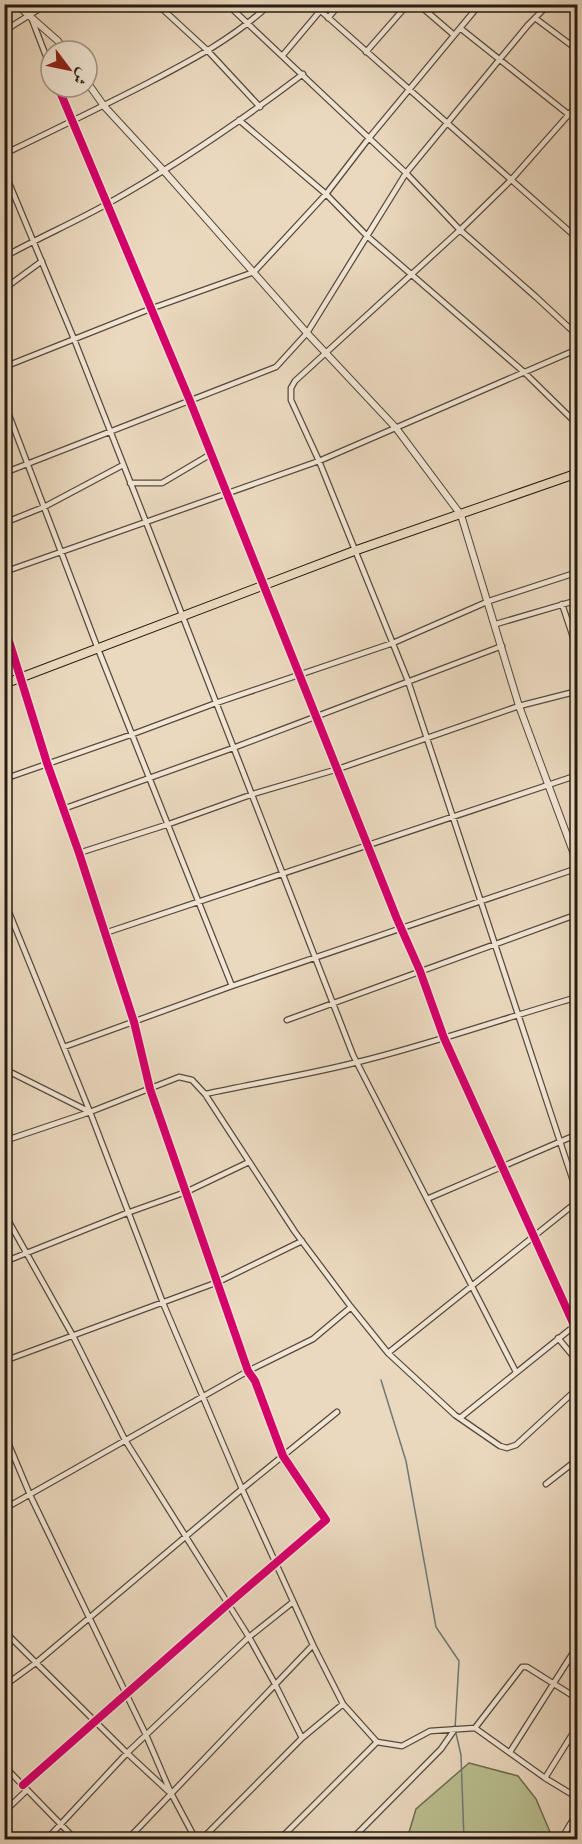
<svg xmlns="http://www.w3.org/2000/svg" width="582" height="1844" viewBox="0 0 582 1844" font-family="'IM FELL English',Amiri,serif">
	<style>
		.green { fill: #b9bf91; stroke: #6e6d52; stroke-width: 1.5 }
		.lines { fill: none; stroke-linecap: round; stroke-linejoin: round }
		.stream { stroke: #6e7979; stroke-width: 1.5 }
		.minor-casing { stroke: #564a3d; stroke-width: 7 }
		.tertiary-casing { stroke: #564a3d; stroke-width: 8 }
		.trunk-casing { stroke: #241b12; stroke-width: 10 }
		.minor { stroke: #f2e6d5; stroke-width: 4.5 }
		.tertiary { stroke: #f2e6d5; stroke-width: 6 }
		.trunk { stroke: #ebd9bf; stroke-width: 8 }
		.cycleway-casing { stroke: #f2e6d5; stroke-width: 11 }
		.cycleway { stroke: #d6006c; stroke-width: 8 }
	</style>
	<rect width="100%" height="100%" fill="#ebd9bf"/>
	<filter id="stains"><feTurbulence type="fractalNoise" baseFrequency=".00333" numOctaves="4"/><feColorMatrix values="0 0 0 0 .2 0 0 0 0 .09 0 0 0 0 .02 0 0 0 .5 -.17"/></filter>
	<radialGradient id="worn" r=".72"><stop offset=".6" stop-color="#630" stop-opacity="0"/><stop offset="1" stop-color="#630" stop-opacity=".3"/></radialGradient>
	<path class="green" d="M 469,1763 L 518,1776 L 536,1799 L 553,1839 L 407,1839 L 416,1809 Z"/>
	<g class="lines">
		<path class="stream" d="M 381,1380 L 406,1461 L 436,1627 L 459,1661 L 455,1729 L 461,1755 L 464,1840"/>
		<defs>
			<path id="minor" d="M 26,4 L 51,69
				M 157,4 L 208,51 L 260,107
				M 227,4 L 406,173 L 460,230 L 536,297 L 578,336
				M 313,4 L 578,239
				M 418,4 L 454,35
				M 328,18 L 340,4
				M 535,18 L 571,45 L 578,37
				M 460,28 L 568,114
				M 4,31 L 47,4
				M 366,52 L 408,4
				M 283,55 L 320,11
				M 58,87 L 190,401 L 397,919 L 420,971 L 444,1038 L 574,1325
				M 578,104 L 511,180 L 460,230 L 295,381 L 291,388 L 291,400 L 319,461 L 408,681 L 578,1196
				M 239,120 L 326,194 L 367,236 L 525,373 L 578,425
				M 4,154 C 52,131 99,108 146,84 C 190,61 233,39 270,4
				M 4,171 L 74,339 L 146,522 L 353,1055 L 516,1372
				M 4,257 C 38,238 73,223 107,204 C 175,166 241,121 303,74
				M 4,289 L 42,261
				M 4,367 L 150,309 L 254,272 L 326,194 L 369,138 L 480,4
				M 4,402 L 98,649 L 232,986
				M 4,473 L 276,367 L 307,333 L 406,173 L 528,25 L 549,4
				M 130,483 L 162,483 L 211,454
				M 4,523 L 44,507 L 123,465
				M 4,572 L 319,461 L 578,349
				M 562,604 L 578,652
				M 496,624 L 578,600
				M 4,625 L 47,763 L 79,853 L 134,1022 L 150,1089 L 248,1371 L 255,1381 L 283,1456 L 326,1520 L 227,1605 L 23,1785
				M 4,779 L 133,734 L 216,703 L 393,643 L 489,601 L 578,572
				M 63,809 L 233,748 L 502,646
				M 79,853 L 169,824 L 253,794 L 338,769 L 519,706 L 578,691
				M 4,900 L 90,1112 L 163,1303 L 242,1489 L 313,1645 L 343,1704 L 377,1742
				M 105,933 L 578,775
				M 287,1020 L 578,914
				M 64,1047 L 232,986 L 578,868
				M 4,1069 L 90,1112 L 179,1077 L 192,1080 L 205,1094 L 295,1232 L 351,1307 L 388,1353 L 455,1415 L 500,1446 L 507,1448 L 516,1445 L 578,1388
				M 205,1094 C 256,1083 307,1075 358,1062 C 432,1044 504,1018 578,997
				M 4,1141 L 90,1112
				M 427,1199 L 578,1134
				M 4,1213 L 73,1336 L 125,1440 L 249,1637 L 275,1684 L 302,1738
				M 4,1262 L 127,1213 L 186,1192 L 249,1162
				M 558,1338 L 578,1362
				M 388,1353 L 578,1201
				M 4,1361 L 218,1282 L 302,1241
				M 460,1418 L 578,1323
				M 4,1433 L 30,1495 L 146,1735 L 171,1793 L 196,1840
				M 546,1484 L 578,1459
				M 4,1509 L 248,1371 L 313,1339 L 351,1307
				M 4,1631 L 127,1753 L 168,1791
				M 4,1686 L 37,1662 L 242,1489 L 337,1412
				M 475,1728 L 522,1667 L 527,1667 L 578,1699
				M 510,1752 L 578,1645
				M 4,1766 L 76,1840
				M 545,1778 L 578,1725
				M 4,1812 L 27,1790
				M 46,1840 L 127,1753 L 249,1637 L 293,1602
				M 127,1840 L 313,1645
				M 201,1840 L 302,1738 L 343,1704
				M 279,1840 L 377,1742 L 402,1746 L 430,1731 L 475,1728 L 545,1778 L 578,1798
				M 351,1840 L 441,1749 L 455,1729
				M 566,1840 L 565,1833 L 578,1811"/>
			<path id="tertiary" d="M 16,4 L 58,41 L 65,51
				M 87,82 L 104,106 L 163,170 L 307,333 L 396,428 L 461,515 L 519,706 L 578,865"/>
			<path id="trunk" d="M 4,684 L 354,551 L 578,473"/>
		</defs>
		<use href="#minor" class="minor-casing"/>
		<use href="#tertiary" class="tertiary-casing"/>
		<use href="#trunk" class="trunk-casing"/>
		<use href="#minor" class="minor"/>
		<use href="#tertiary" class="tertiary"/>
		<use href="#trunk" class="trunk"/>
		<defs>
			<path id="cycleway" d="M 58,87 L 190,401 L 397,919 L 420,971 L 444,1038 L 574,1325
				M 4,625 L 47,763 L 79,853 L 134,1022 L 150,1089 L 248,1371 L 255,1381 L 283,1456 L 326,1520 L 227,1605 L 23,1785"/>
		</defs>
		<use href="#cycleway" class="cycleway-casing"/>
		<use href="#cycleway" class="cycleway"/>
	</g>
	<rect width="582" height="1844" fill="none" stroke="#ebd9bf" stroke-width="24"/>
	<rect x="6" y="6" width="570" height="1832" fill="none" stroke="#241b12" stroke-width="3"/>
	<rect x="12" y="12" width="558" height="1820" fill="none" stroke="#241b12" stroke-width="1.5"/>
	<g transform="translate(69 69) rotate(122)"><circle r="28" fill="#f2e6d5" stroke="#a09587" stroke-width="1.5"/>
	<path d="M0-4.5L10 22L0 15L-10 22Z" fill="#8f2418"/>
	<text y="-9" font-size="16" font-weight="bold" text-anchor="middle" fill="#241b12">ش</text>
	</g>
	<rect width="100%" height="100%" filter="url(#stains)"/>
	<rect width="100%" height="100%" fill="url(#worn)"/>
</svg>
